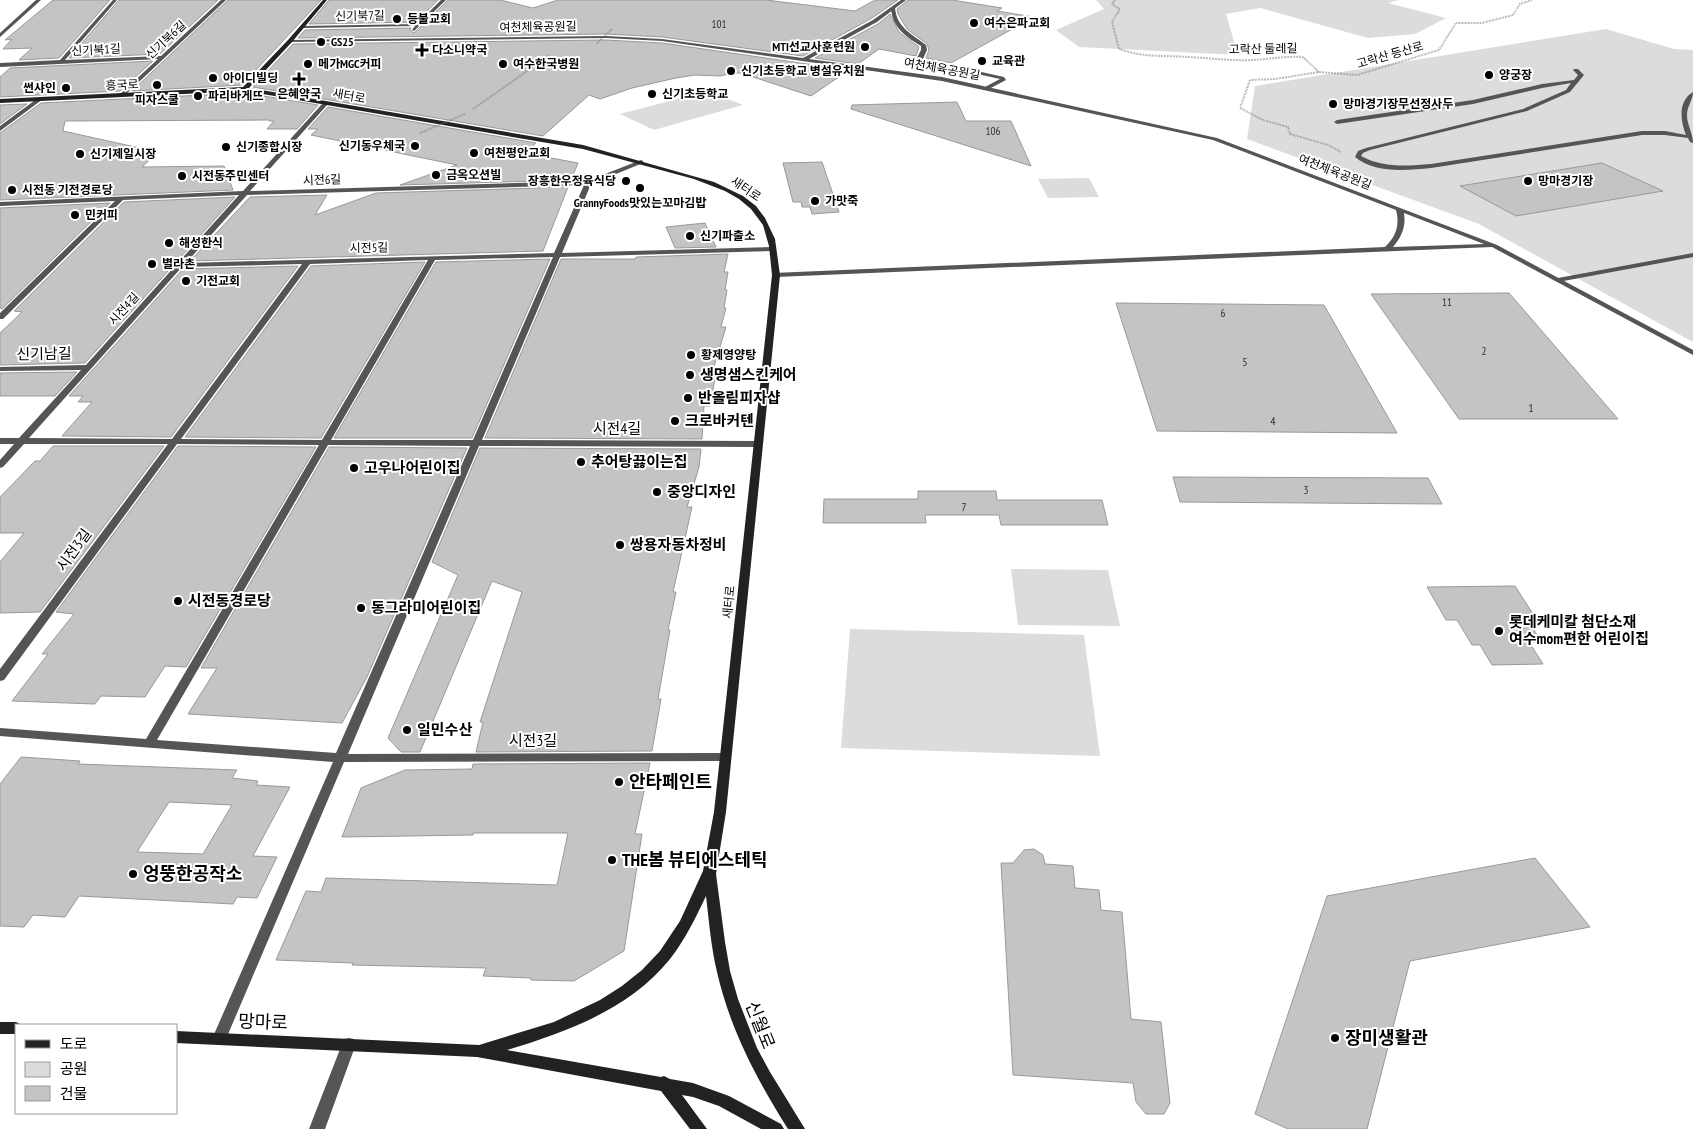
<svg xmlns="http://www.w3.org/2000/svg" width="1693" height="1129" viewBox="0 0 1693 1129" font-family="'PT Sans Narrow','Noto Sans KR',sans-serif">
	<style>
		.green { fill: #dcdcdc }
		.building { fill: #c4c4c4; stroke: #999; fill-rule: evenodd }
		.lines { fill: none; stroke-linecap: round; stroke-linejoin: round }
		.path { stroke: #777; stroke-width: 2; stroke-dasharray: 0.5 1; stroke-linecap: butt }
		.lane { fill: #555; fill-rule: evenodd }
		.street { fill: #555; fill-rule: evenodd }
		.secondary { fill: #222; fill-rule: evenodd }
		.path-bridge { stroke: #777; stroke-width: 2; stroke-dasharray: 0.5 1; stroke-linecap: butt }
		.poi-dot { fill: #000; stroke: #fff; stroke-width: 2 }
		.labels { text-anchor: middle; stroke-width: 4; stroke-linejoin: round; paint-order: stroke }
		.far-number-label { font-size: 11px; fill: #313131 }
		.far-street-label { font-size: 12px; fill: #000; stroke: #fff }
		.far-poi-label { font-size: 12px; font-weight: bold; fill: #000; stroke: #fff; text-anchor: start }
		.number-label { font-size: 12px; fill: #313131 }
		.street-label { font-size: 15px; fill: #000; stroke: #fff }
		.poi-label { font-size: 15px; font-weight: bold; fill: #000; stroke: #fff; text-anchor: start }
		.near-poi-label { font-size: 18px; font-weight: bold; fill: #000; stroke: #fff; text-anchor: start }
		.near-street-label { font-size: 18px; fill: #000; stroke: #fff }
	</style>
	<rect width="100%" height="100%" fill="#fff"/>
	<path class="green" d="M 1096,0 L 1399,0 L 1388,3 L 1446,18 L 1415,34 L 1368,38 L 1260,8 L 1226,14 L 1238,55 L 1079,47 L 1056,30 L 1104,9 Z
		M 1606,29 L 1674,49 L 1693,50 L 1693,342 L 1479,224 L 1247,139 L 1255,86 Z
		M 708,91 L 743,105 L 654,130 L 620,114 Z
		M 1089,178 L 1099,197 L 1048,198 L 1038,179 Z
		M 1011,569 L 1108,570 L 1120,626 L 1018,625 Z
		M 850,629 L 1084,635 L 1100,756 L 841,748 Z"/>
	<path class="building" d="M 53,0 L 110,0 L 59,58 L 19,60 L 32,48 L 3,49 L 12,39 L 5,40 Z
		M 119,0 L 218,0 L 160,54 L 69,58 Z
		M 228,0 L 321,0 L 242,85 L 132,91 Z
		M 329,0 L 438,0 L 416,22 L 309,24 Z
		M 448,0 L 500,0 L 533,8 L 558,0 L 766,0 L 855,11 L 875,0 L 898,0 L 872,18 L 803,56 L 662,37 L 606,34 L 298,38 L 305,30 L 411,28 L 410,30 L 414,33 Z
		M 908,0 L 952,0 L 1002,8 L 997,11 L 1034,17 L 951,63 L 926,58 L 929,50 L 927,44 L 907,29 L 898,14 L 897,9 Z
		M 890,14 L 899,32 L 919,47 L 916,56 L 879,49 L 858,64 L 815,58 L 878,24 Z
		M 606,40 L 662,43 L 849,70 L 811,96 L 741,73 L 733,73 L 720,76 L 695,75 L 676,78 L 632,88 L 600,99 L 589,95 L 543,136 L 253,87 L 293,44 Z
		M 153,61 L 120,91 L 0,97 L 0,77 L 10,68 Z
		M 245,93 L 318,105 L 297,129 L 267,129 L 274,121 L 269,121 L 270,120 L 65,121 L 63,131 L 158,152 L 142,167 L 224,166 L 233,190 L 0,200 L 0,133 L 41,103 Z
		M 957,102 L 966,121 L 1011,121 L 1031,166 L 851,109 L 852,105 Z
		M 27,104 L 0,124 L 0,105 Z
		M 328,107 L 536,143 L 525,153 L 578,163 L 571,180 L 400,185 L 457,165 L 311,135 L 318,129 L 308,129 Z
		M 822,162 L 839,212 L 812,214 L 810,207 L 802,207 L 801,202 L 793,202 L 783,163 Z
		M 1602,163 L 1663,191 L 1516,216 L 1460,186 Z
		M 568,187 L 543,251 L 190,261 L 250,197 L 327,195 L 315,215 L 376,193 Z
		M 235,197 L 85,363 L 0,365 L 0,333 L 22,312 L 14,311 L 124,202 Z
		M 110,203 L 2,309 L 0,308 L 0,208 Z
		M 705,223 L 716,247 L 675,248 L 666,227 Z
		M 728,254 L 724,272 L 728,272 L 725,290 L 727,290 L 724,308 L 726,308 L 721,327 L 726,327 L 712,373 L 716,373 L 710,406 L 704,406 L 702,439 L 485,438 L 561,259 L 635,259 L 636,257 Z
		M 550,259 L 472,438 L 334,438 L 436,262 Z
		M 425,262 L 321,438 L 185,437 L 311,266 Z
		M 298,266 L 171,437 L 62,436 L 92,402 L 78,402 L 83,396 L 69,396 L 183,269 Z
		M 1509,293 L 1618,419 L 1459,419 L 1371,294 Z
		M 1116,303 L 1324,305 L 1397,433 L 1157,431 Z
		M 77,372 L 55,396 L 0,396 L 0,373 Z
		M 53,446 L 164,446 L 40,612 L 0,613 L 0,562 L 24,533 L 0,533 L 0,497 L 35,461 L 40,461 Z
		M 178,446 L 316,447 L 186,667 L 165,666 L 145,697 L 101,696 L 95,704 L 12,701 L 48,654 L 42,654 L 74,614 L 56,612 Z
		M 329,447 L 467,448 L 367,677 L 342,723 L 188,714 L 217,668 L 201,668 Z
		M 480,448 L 701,449 L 699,467 L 687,507 L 692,507 L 673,592 L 676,592 L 668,630 L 670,630 L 658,699 L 661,699 L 652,751 L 476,752 L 483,722 L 480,722 L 522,592 L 492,581 L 420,752 L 401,752 L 388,738 L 458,575 L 432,562 Z
		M 1173,477 L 1428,478 L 1442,504 L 1180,502 Z
		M 918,491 L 996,491 L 997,500 L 1102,500 L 1108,525 L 1001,525 L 999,515 L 925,515 L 926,523 L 823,523 L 824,499 L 918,499 Z
		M 1515,586 L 1535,617 L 1525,617 L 1542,642 L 1529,642 L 1543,664 L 1492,665 L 1480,645 L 1472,645 L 1457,620 L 1446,620 L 1427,587 Z
		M 21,757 L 80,761 L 78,764 L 237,770 L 232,778 L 258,781 L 256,785 L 290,787 L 253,856 L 277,857 L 257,898 L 237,897 L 233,904 L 79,896 L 65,917 L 33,915 L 24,927 L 0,926 L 0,784 ZM 169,802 L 232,805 L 203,854 L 137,852 Z
		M 650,763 L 635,834 L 642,834 L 624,951 L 574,981 L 531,980 L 531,978 L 483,976 L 486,968 L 352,965 L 353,963 L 276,960 L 306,891 L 321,892 L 326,878 L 557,885 L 568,833 L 473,833 L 473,835 L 342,837 L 361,788 L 405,770 L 472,769 L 473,764 Z
		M 1034,849 L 1043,855 L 1045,864 L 1073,866 L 1075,888 L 1099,890 L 1101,910 L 1122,912 L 1131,1019 L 1161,1022 L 1170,1103 L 1164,1114 L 1146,1114 L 1136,1102 L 1133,1083 L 1013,1075 L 1001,863 L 1013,863 L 1024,850 Z
		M 1535,858 L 1590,927 L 1410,961 L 1367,1129 L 1288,1129 L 1255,1114 L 1327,896 Z"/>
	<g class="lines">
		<path class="path" d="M 1115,0 L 1112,4 L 1120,9 L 1112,22 L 1119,49 C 1145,58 1161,55 1188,57 C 1209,58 1231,61 1253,60 C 1270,59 1286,56 1303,57 L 1319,72 L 1275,79 L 1250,80 L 1240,108 L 1263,120 L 1288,127 L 1290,134 L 1328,145 L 1341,152
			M 1319,72 L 1357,75 L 1439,50 L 1456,23 L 1482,23 L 1513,15 L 1520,4 L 1532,0
			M 473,109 L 550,55"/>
		<path class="lane" d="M 893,7 L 895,8 C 897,28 912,34 926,45 L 927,50 L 923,59 L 1004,77 L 1006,80 L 987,90 L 984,88 L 985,87 L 1000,79 L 918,61 L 917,58 L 921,50 L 921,46 C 906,37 892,27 891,8 Z
			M 1574,69 L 1578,69 L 1584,75 L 1570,92 L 1527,111 L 1370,150 L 1363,153 L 1361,156 C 1383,168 1407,166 1431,164 L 1642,131 L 1665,131 L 1686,135 C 1680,120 1678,101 1693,92 C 1693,100 1687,106 1687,115 C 1687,125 1693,133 1693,143 L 1690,142 L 1688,138 L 1665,135 L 1642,135 L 1431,168 C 1407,170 1375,174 1355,157 L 1358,151 L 1366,148 L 1523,109 L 1566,90 L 1571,83 L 1542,88 L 1473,104 L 1337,124 L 1334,122 L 1337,120 L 1473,100 L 1542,84 L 1574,80 L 1578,75 L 1573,70 Z
			M 1693,253 L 1693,257 L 1558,282 L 1554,280 L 1558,278 Z"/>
		<path class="street" d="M 36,0 L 41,0 L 0,37 L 0,33 Z
			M 113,0 L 117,0 L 65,60 L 161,56 L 221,0 L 226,0 L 124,96 L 119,95 L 158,59 L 0,67 L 0,63 L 60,60 Z
			M 441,0 L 446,0 L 414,31 L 412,30 L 415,26 L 303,28 L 301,27 L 303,26 L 417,24 Z
			M 901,0 L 906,0 L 877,22 L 809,59 L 942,77 L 1217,138 L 1497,245 L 1693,350 L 1693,355 L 1492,247 L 776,277 L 772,275 L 773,273 L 1385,247 C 1396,237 1400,225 1396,210 L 1213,140 L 942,81 L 662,41 L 606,38 L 290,42 L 288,41 L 290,40 L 606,36 L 662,39 L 803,58 L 873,20 ZM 1404,213 L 1484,244 L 1393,247 C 1402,236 1406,227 1404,213 Z
			M 38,98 L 43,99 L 0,131 L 0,126 Z
			M 323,103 L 328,104 L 250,191 L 587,181 L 641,160 L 643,161 L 643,163 L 591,184 L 562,253 L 773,247 L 776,249 L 773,251 L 560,257 L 482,440 L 758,441 L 762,444 L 758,447 L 479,446 L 348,754 L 725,753 L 729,754 L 731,757 L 729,760 L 725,761 L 344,762 L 226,1039 L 224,1043 L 219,1045 L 214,1043 L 212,1039 L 333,762 L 0,736 L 0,728 L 146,739 L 319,445 L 177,444 L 4,680 L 0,681 L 0,669 L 168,444 L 24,444 L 3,467 L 0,468 L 0,460 L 14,444 L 0,444 L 0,438 L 19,438 L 81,370 L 0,371 L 0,367 L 86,365 L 239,195 L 123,200 L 3,319 L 0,319 L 0,313 L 115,201 L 0,206 L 0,202 L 243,191 ZM 584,185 L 554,253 L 186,263 L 247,195 ZM 553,257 L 473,440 L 331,440 L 435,260 ZM 428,260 L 322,440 L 181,439 L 310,264 ZM 302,264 L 172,439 L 29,438 L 182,267 ZM 328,445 L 470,446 L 336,753 L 157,740 Z
			M 349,1038 L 354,1039 L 356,1044 L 325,1129 L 309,1129 L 342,1044 L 344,1039 Z"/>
		<path class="secondary" d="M 323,0 L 327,0 L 292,42 L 249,88 L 583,145 L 714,182 L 743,196 L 756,206 L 765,218 L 775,239 L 780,275 L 726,812 L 716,874 L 725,942 L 730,971 L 738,999 L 757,1048 L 770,1072 L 805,1129 L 788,1129 C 757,1080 730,1029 717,972 C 711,947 709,921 706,896 C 696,917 685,940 670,959 C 630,1009 567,1032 507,1050 L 661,1077 L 664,1076 L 670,1079 L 693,1083 L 729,1096 L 781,1124 L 784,1129 L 761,1129 L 719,1106 L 693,1097 L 682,1095 L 707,1129 L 690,1129 L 661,1091 L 477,1057 L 176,1043 L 176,1031 L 479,1045 L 554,1022 L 600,1000 L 622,986 L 642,970 L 660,951 L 680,921 L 703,871 L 714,812 L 772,275 L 769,246 L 763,225 L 751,209 L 739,199 L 725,191 L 694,179 L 583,149 L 245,91 L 0,103 L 0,99 L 243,87 L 288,40 Z
			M 0,1022 L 16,1022 L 22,1025 L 16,1025 L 16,1034 L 0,1034 Z"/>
		<path class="path-bridge" d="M 597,43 L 612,29
			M 420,133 L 465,114"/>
	</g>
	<g class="poi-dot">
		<circle cx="397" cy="19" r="5"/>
		<circle cx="974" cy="23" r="5"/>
		<circle cx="321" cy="42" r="5"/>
		<circle cx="865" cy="47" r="5"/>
		<path d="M419.5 42.5h5v5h5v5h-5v5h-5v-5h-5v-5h5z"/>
		<circle cx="982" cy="61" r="5"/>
		<circle cx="308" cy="64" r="5"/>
		<circle cx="503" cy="64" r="5"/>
		<circle cx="731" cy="71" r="5"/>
		<circle cx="1489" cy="75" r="5"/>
		<circle cx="213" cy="78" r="5"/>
		<path d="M296.5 71.5h5v5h5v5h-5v5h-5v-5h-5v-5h5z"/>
		<circle cx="157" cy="85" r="5"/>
		<circle cx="66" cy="88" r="5"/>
		<circle cx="652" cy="94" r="5"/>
		<circle cx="198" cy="96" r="5"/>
		<circle cx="1333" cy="104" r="5"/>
		<circle cx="415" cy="146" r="5"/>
		<circle cx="226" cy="147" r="5"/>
		<circle cx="474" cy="153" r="5"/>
		<circle cx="80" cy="154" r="5"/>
		<circle cx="436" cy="175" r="5"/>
		<circle cx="182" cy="176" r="5"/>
		<circle cx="626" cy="181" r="5"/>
		<circle cx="1528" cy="181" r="5"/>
		<circle cx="640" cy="188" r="5"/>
		<circle cx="12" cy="190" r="5"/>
		<circle cx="815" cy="201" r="5"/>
		<circle cx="75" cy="215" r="5"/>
		<circle cx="690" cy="236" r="5"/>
		<circle cx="169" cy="243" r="5"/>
		<circle cx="152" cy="264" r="5"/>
		<circle cx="186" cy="281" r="5"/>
		<circle cx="691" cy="355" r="5"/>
		<circle cx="690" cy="375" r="5"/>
		<circle cx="688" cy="398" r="5"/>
		<circle cx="675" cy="421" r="5"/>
		<circle cx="581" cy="462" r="5"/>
		<circle cx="354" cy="468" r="5"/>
		<circle cx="657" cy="492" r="5"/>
		<circle cx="620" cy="545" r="5"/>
		<circle cx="178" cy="601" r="5"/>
		<circle cx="361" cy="608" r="5"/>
		<circle cx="1499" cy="631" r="5"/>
		<circle cx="407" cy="730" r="5"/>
		<circle cx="619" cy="782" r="5"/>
		<circle cx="612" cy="860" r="5"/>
		<circle cx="133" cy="874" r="5"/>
		<circle cx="1335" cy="1038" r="5"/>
	</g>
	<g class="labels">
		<g class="far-number-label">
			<text x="719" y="28">101</text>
			<text x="993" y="135">106</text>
			<text x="1447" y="306">11</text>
			<text x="1223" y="317">6</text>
			<text x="1484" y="355">2</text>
		</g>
		<g class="far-street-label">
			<text transform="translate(360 16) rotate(-1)" y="4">신기북7길</text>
			<text transform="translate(538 27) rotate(-1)" y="4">여천체육공원길</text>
			<text transform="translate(166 40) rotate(-43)" y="4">신기북6길</text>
			<text transform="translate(1263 49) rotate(-1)" y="4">고락산 둘레길</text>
			<text transform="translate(96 50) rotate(-3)" y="4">신기북1길</text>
			<text transform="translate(1390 55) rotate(-16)" y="4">고락산 등산로</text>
			<text transform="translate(942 69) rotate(10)" y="4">여천체육공원길</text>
			<text transform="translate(122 85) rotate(-3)" y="4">흥국로</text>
			<text transform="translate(349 96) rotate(10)" y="4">새터로</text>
			<text transform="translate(1335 172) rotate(21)" y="4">여천체육공원길</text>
			<text transform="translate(322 180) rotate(-2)" y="4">시전6길</text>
			<text transform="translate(746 189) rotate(34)" y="4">새터로</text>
			<text transform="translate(369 248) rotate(-1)" y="4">시전5길</text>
			<text transform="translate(124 309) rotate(-48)" y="4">시전4길</text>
			<text transform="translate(729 602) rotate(-84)" y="4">새터로</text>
		</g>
		<g class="far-poi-label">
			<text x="407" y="23">등불교회</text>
			<text x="984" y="27">여수은파교회</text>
			<text x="331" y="46">GS25</text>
			<text x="855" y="51" text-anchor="end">MTI선교사훈련원</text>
			<text x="432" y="54">다소니약국</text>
			<text x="992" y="65">교육관</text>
			<text x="318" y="68">메가MGC커피</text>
			<text x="513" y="68">여수한국병원</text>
			<text x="741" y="75">신기초등학교 병설유치원</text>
			<text x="1499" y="79">양궁장</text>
			<text x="223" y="82">아이디빌딩</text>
			<text x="56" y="92" text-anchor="end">썬샤인</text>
			<text x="299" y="98" text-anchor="middle">은혜약국</text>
			<text x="662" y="98">신기초등학교</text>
			<text x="208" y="100">파리바게뜨</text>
			<text x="157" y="104" text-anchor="middle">피자스쿨</text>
			<text x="1343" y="108">망마경기장무선정사두</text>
			<text x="405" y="150" text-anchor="end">신기동우체국</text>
			<text x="236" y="151">신기종합시장</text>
			<text x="484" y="157">여천평안교회</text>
			<text x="90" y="158">신기제일시장</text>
			<text x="446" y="179">금옥오션빌</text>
			<text x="192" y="180">시전동주민센터</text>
			<text x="616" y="185" text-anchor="end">장흥한우정육식당</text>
			<text x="1538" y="185">망마경기장</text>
			<text x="22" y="194">시전동 기전경로당</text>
			<text x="825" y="205">가맛죽</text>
			<text x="640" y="207" text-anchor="middle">GrannyFoods맛있는꼬마김밥</text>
			<text x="85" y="219">민커피</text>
			<text x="700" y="240">신기파출소</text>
			<text x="179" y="247">해성한식</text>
			<text x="162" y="268">별라촌</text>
			<text x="196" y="285">기전교회</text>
			<text x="701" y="359">황제영양탕</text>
		</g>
		<g class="number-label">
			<text x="1245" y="366">5</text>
			<text x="1531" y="412">1</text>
			<text x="1273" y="425">4</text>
			<text x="1306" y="494">3</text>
			<text x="964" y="511">7</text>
		</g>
		<g class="street-label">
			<text transform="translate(44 354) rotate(-1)" y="5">신기남길</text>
			<text x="617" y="434">시전4길</text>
			<text transform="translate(74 550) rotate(-54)" y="5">시전3길</text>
			<text x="533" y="746">시전3길</text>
		</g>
		<g class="poi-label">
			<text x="700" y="380">생명샘스킨케어</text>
			<text x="698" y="403">반올림피자샵</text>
			<text x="685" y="426">크로바커텐</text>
			<text x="591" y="467">추어탕끓이는집</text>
			<text x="364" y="473">고우나어린이집</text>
			<text x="667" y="497">중앙디자인</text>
			<text x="630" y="550">쌍용자동차정비</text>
			<text x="188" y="606">시전동경로당</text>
			<text x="371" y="613">동그라미어린이집</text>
			<text x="1509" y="627">롯데케미칼 첨단소재<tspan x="1509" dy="17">여수mom편한 어린이집</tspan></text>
			<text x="417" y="735">일민수산</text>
		</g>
		<g class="near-poi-label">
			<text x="629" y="788">안타페인트</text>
			<text x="622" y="866">THE봄 뷰티에스테틱</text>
			<text x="143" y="880">엉뚱한공작소</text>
			<text x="1345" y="1044">장미생활관</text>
		</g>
		<g class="near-street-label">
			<text transform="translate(263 1022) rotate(2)" y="6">망마로</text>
			<text transform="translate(760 1025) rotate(68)" y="6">신월로</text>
		</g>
	</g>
	<rect x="15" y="1024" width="162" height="90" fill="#ffffff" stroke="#999999"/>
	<rect x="25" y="1040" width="25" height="8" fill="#222222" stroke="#999999"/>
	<text x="60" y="1049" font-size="15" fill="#000000">도로</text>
	<rect x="25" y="1062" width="25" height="15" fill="#dcdcdc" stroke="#999999"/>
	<text x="60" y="1074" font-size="15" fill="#000000">공원</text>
	<rect x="25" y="1086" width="25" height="15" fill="#c4c4c4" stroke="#999999"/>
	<text x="60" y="1099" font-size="15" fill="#000000">건물</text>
</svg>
